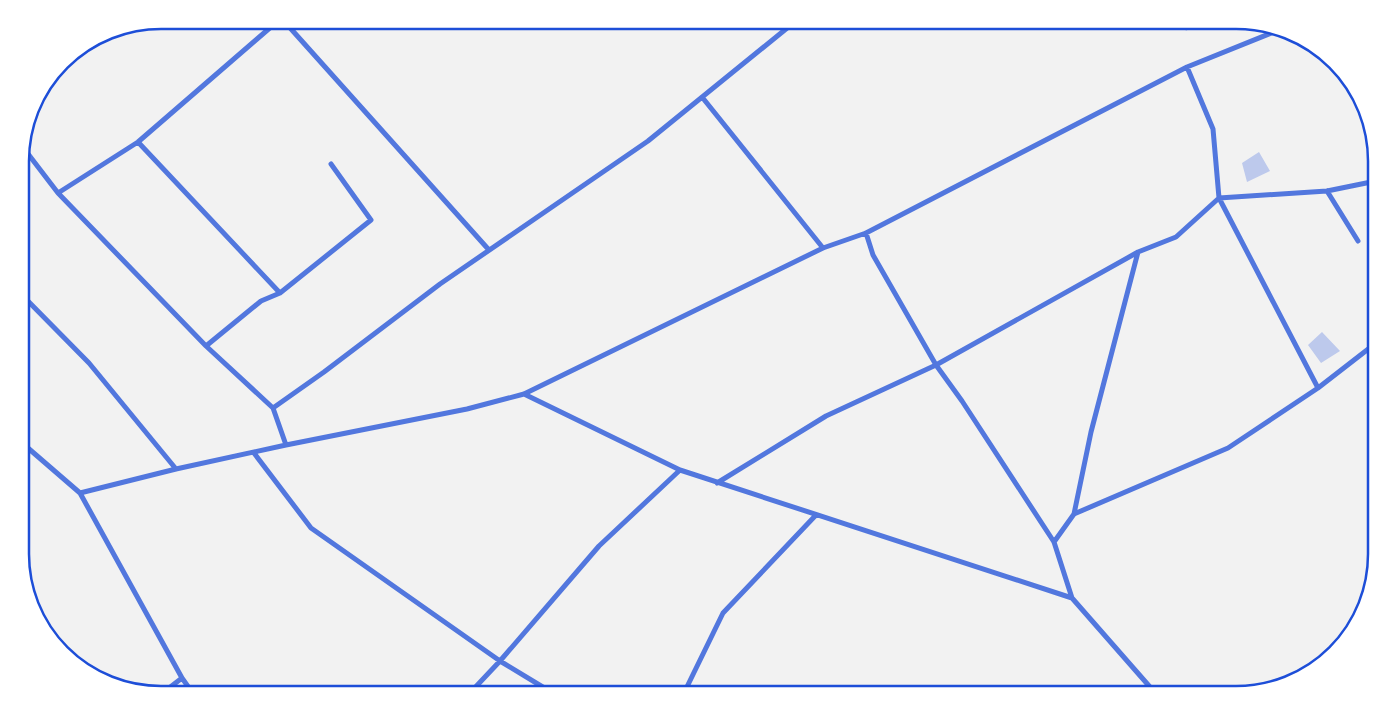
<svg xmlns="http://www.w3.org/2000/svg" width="1397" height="715" viewBox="0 0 1397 715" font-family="'Archivo Narrow',sans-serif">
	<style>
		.building { fill: #bdc9ec }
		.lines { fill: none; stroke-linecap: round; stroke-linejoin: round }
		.minor { stroke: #5277de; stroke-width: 5 }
		.rim { fill: none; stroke: #1d4ed8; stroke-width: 2.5 }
	</style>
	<rect width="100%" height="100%" fill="#f2f2f2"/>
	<path class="building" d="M 1180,20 L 1202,20 L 1186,31 Z
		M 1259,152 L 1270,171 L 1247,182 L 1242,163 Z
		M 1322,332 L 1340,351 L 1321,363 L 1308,345 Z"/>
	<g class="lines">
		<path class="minor" d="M 283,20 L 489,250
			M 432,20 L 439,26
			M 778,20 L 786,29
			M 702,97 L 823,248
			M 138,142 L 280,293
			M 22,146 L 58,193 L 206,346 L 273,408 L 286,445
			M 1327,191 L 1358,241
			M 58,193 L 138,142 L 279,20
			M 866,233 L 873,255 L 936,365 L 962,401 L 1054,542 L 1072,598
			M 21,294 L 89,363 L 176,469
			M 206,346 L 261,301 L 280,293 L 371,220 L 331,164
			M 1318,388 L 1219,198 L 1327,191 L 1376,181
			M 524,394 L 680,470 L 1072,598 L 1157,695
			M 273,408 L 324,372 L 440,284 L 648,141 L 797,20
			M 21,442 L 80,493 L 176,469 L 286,445 L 467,409 L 524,394 L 823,248 L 866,233 L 1187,67 L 1279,30
			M 254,453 L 311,528 L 500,661 L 556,695
			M 717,483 L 826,416 L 936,365 L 1138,252
			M 80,493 L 182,678 L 194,695
			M 1074,514 L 1228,448 L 1318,388 L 1376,343
			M 1054,542 L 1074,514 L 1091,432 L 1138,252 L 1176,237 L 1219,198 L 1213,129 L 1187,67
			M 160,695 L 182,678
			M 468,695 L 500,661 L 599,546 L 680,470
			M 683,695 L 723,613 L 816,515"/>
	</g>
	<path d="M0 0H1397V715H0ZM161 29H1236A132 132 0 0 1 1368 161V554A132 132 0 0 1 1236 686H161A132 132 0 0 1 29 554V161A132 132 0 0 1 161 29Z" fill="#fff" fill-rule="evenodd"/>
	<path class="rim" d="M161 29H1236A132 132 0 0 1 1368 161V554A132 132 0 0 1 1236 686H161A132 132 0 0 1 29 554V161A132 132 0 0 1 161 29Z"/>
</svg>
